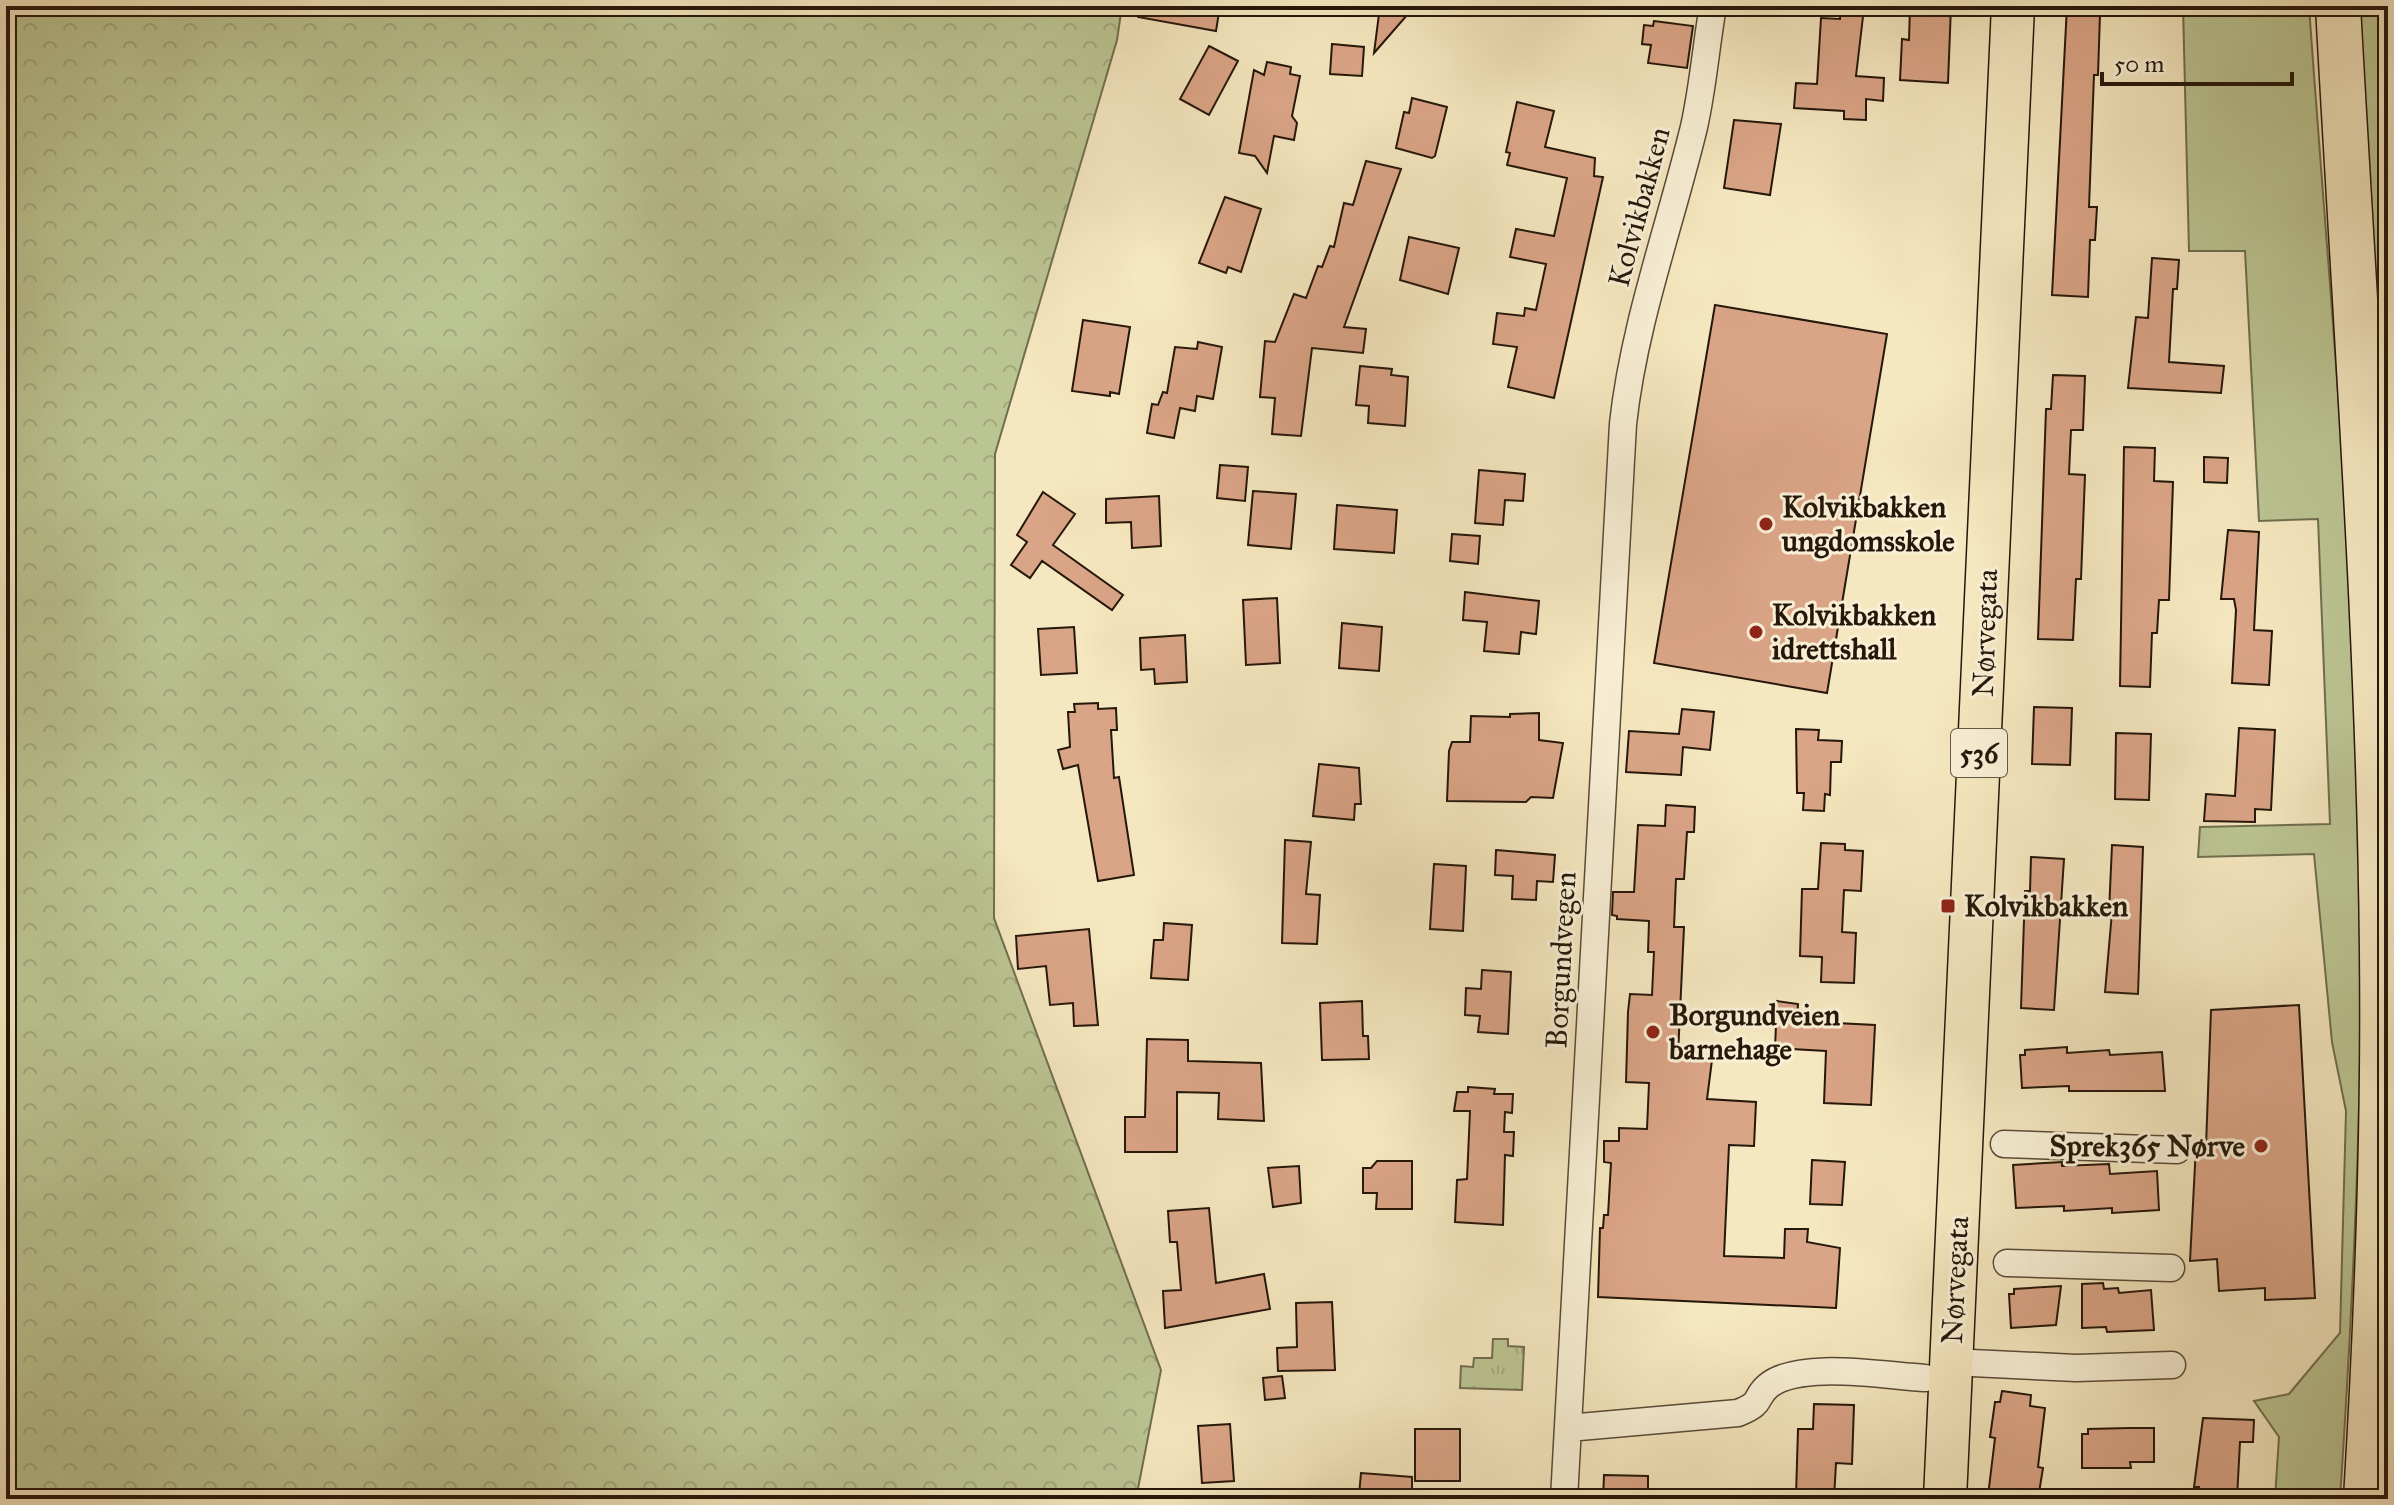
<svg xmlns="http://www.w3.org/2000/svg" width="2394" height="1505" viewBox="0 0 2394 1505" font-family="'IM FELL Great Primer',serif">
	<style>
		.green { fill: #bbc592; stroke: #706e4e; stroke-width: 2 }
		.forest { fill: url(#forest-crowns); stroke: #706e4e; stroke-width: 2 }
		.park { fill: url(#park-tufts); stroke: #706e4e; stroke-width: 2 }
		.building { fill: #daa486; stroke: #25170a; stroke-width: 2 }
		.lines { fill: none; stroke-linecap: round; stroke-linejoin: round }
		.street-casing { stroke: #594b37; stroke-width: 29 }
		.primary-casing { stroke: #25170a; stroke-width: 45 }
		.highway-casing { stroke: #25170a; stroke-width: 47 }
		.street { stroke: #f8efd5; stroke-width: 26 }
		.primary { stroke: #f5e7bf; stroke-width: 42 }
		.highway { stroke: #f5e7bf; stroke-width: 44 }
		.poi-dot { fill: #8f2418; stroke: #f8efd5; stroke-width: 3 }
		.labels { text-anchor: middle; stroke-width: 6; stroke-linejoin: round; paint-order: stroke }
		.shield { fill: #f8efd5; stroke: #645847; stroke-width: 2 }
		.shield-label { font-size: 28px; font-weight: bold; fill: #25170a }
		.street-label { font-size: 30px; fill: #25170a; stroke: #f8efd5 }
		.poi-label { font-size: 30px; font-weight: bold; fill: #25170a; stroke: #f8efd5; text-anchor: start }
	</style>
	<defs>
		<pattern id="forest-crowns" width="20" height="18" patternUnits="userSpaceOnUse" patternTransform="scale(2)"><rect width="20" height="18" fill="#bbc592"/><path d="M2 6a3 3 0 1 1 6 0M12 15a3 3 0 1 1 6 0" fill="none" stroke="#a1a87d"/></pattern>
		<pattern id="park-tufts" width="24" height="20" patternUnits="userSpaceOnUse" patternTransform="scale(2)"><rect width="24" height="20" fill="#bbc592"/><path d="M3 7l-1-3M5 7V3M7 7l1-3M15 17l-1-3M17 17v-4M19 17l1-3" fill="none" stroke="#a1a87d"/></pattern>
	</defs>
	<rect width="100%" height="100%" fill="#f5e7bf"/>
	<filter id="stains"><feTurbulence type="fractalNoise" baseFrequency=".0025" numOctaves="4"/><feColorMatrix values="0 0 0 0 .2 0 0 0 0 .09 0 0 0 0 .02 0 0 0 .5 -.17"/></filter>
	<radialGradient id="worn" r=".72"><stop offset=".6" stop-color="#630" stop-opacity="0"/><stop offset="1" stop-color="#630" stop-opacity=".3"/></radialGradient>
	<path class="green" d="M 2183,6 L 2309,6 C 2328,275 2354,546 2360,816 C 2365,1043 2355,1272 2340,1499 L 2275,1499 L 2279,1437 L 2254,1401 L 2289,1394 L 2340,1333 L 2346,1111 L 2332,1042 L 2314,854 L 2198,857 L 2200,827 L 2330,824 L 2318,519 L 2259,521 L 2245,251 L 2189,251 Z
		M 2355,6 L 2388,6 L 2388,542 Z"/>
	<path class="forest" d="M 6,6 L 1122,6 L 1117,40 L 995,454 L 994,918 L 1161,1370 L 1136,1499 L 6,1499 Z"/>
	<path class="park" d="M 1493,1339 L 1508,1339 L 1508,1346 L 1524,1347 L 1522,1390 L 1460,1388 L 1461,1366 L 1473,1367 L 1474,1358 L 1492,1358 Z"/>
	<path class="building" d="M 1138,6 L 1220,6 L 1216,31 L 1138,17 Z
		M 1380,6 L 1415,6 L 1374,53 Z
		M 1840,6 L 1864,8 L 1856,76 L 1884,78 L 1883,101 L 1866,99 L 1866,120 L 1844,119 L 1844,111 L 1794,108 L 1796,83 L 1817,84 L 1821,18 L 1840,19 Z
		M 1910,6 L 1951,6 L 1948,83 L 1900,80 L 1902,39 L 1909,40 Z
		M 2067,6 L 2087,6 L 2087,14 L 2100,14 L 2098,75 L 2094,75 L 2089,207 L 2097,207 L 2095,240 L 2090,240 L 2088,297 L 2052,295 Z
		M 1654,21 L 1693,26 L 1687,68 L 1648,63 L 1651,45 L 1642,44 L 1644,25 L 1653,26 Z
		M 1332,44 L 1364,47 L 1362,76 L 1330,74 Z
		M 1209,46 L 1238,61 L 1209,115 L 1180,99 Z
		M 1267,62 L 1291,67 L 1290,74 L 1300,76 L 1292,116 L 1297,123 L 1294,140 L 1274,136 L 1267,173 L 1255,156 L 1239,153 L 1254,70 L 1264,75 Z
		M 1412,98 L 1447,107 L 1435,156 L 1432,158 L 1396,148 L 1404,112 L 1409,113 Z
		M 1517,102 L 1554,111 L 1545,147 L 1595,158 L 1594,176 L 1603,177 L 1554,398 L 1508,387 L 1517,347 L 1493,344 L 1497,313 L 1524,316 L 1525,308 L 1536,310 L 1546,264 L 1510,257 L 1516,229 L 1554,236 L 1567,178 L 1507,165 L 1510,153 L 1506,152 Z
		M 1734,120 L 1781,124 L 1770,195 L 1724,188 Z
		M 1366,161 L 1401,169 L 1344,327 L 1366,329 L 1363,353 L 1312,348 L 1301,436 L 1272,434 L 1275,398 L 1260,397 L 1265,341 L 1275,342 L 1294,294 L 1306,298 L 1318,266 L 1322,267 L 1330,246 L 1334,247 L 1344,203 L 1353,205 Z
		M 1225,197 L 1261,209 L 1241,272 L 1228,267 L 1226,273 L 1199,263 Z
		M 1409,237 L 1459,248 L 1448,294 L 1400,280 Z
		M 2152,258 L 2179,260 L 2177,289 L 2173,289 L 2169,362 L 2224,366 L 2221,393 L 2128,388 L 2136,317 L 2148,318 Z
		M 1715,305 L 1887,334 L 1827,693 L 1654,663 Z
		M 1083,320 L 1130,327 L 1119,394 L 1110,392 L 1110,396 L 1072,391 Z
		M 1198,342 L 1222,347 L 1213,399 L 1197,396 L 1195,411 L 1180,408 L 1174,438 L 1147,433 L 1152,404 L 1158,405 L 1163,392 L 1167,393 L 1175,347 L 1197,349 Z
		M 1360,366 L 1392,369 L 1391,375 L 1408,377 L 1405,426 L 1368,423 L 1369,406 L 1356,405 Z
		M 2053,375 L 2085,376 L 2083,430 L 2071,430 L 2069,474 L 2085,475 L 2081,579 L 2076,579 L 2073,640 L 2038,639 L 2046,409 L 2051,409 Z
		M 2124,447 L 2155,448 L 2154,481 L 2173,482 L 2169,600 L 2159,600 L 2157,633 L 2152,633 L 2150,687 L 2120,686 Z
		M 2204,457 L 2228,458 L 2227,483 L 2204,482 Z
		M 1220,465 L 1248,467 L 1245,501 L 1217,498 Z
		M 1479,470 L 1525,474 L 1523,501 L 1505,500 L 1503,525 L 1475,523 Z
		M 1253,491 L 1296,494 L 1291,549 L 1248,545 Z
		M 1043,492 L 1075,514 L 1053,545 L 1123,595 L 1112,610 L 1042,561 L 1030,578 L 1011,565 L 1027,542 L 1017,535 Z
		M 1159,496 L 1161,546 L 1132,548 L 1131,522 L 1106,523 L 1106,499 Z
		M 1337,505 L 1397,510 L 1394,553 L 1334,549 Z
		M 2228,530 L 2259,532 L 2254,630 L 2272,631 L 2269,685 L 2232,683 L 2236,610 L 2234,599 L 2221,599 Z
		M 1452,534 L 1480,536 L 1478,564 L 1450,561 Z
		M 1465,592 L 1539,601 L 1536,634 L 1521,632 L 1519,654 L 1484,651 L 1487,622 L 1463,620 Z
		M 1277,598 L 1280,663 L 1246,665 L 1243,600 Z
		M 1342,623 L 1382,627 L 1379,671 L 1339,668 Z
		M 1074,627 L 1077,673 L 1041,675 L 1038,629 Z
		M 1185,635 L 1187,682 L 1155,684 L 1154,669 L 1141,670 L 1140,638 Z
		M 1098,703 L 1098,709 L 1116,708 L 1117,730 L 1111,730 L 1114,778 L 1119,777 L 1134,875 L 1098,881 L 1078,765 L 1063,769 L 1058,750 L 1070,747 L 1068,712 L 1075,712 L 1074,704 Z
		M 2034,707 L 2072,708 L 2070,765 L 2032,764 Z
		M 1682,709 L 1714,712 L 1710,750 L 1683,747 L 1681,775 L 1626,772 L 1629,731 L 1679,734 Z
		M 1539,713 L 1539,740 L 1563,743 L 1553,798 L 1531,797 L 1526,802 L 1447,801 L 1449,751 L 1452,742 L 1470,742 L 1471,716 L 1510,717 L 1510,714 Z
		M 2239,728 L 2275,730 L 2271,810 L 2255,809 L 2255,822 L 2204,821 L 2206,794 L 2235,796 Z
		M 1796,729 L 1819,730 L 1818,740 L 1842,741 L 1841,762 L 1831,762 L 1830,795 L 1825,794 L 1824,811 L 1803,810 L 1804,793 L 1797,793 Z
		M 2116,733 L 2151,734 L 2149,800 L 2115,799 Z
		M 1319,764 L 1359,768 L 1361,804 L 1355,804 L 1354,820 L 1313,816 Z
		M 1666,805 L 1695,807 L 1694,832 L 1687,832 L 1684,879 L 1676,879 L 1674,927 L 1684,927 L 1678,1055 L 1712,1060 L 1707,1099 L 1756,1102 L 1754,1146 L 1729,1145 L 1724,1256 L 1784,1258 L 1785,1229 L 1808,1229 L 1807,1242 L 1840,1248 L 1836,1308 L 1598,1297 L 1600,1228 L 1603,1228 L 1604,1215 L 1608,1215 L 1611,1163 L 1604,1162 L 1604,1141 L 1619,1141 L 1619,1128 L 1647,1129 L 1649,1083 L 1626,1082 L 1628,1012 L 1630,994 L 1652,995 L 1654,952 L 1648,952 L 1649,921 L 1617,919 L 1617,916 L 1612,915 L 1613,892 L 1634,892 L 1638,825 L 1665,826 Z
		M 1285,840 L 1311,842 L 1306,894 L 1320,895 L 1317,944 L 1282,943 Z
		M 1821,843 L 1845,844 L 1845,850 L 1863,851 L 1861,891 L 1844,890 L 1842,932 L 1856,933 L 1854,983 L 1821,982 L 1822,957 L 1800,956 L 1802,889 L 1818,889 Z
		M 2112,845 L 2143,847 L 2138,994 L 2105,992 L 2112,912 L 2109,912 Z
		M 1496,850 L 1555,855 L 1553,882 L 1537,881 L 1536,900 L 1512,899 L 1513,876 L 1495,875 Z
		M 2031,857 L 2064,859 L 2054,1010 L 2021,1008 L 2025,891 L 2030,891 Z
		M 1434,864 L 1466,866 L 1463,931 L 1430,929 Z
		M 1164,923 L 1192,925 L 1188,980 L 1151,978 L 1154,940 L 1163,940 Z
		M 1089,929 L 1098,1025 L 1074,1026 L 1073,1003 L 1050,1005 L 1046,966 L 1018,969 L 1016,936 Z
		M 1482,970 L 1511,972 L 1508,1034 L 1478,1032 L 1480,1016 L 1465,1015 L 1466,988 L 1481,989 Z
		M 1362,1001 L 1363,1036 L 1368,1036 L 1369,1059 L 1322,1060 L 1320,1003 Z
		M 1777,1001 L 1798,1004 L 1797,1021 L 1875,1025 L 1871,1105 L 1824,1103 L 1826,1051 L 1775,1048 Z
		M 2299,1005 L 2315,1298 L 2265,1300 L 2265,1288 L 2219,1291 L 2217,1259 L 2190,1261 L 2196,1146 L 2206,1146 L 2211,1010 Z
		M 1147,1039 L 1188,1040 L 1188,1061 L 1261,1063 L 1264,1121 L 1218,1119 L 1219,1093 L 1177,1092 L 1177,1152 L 1125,1152 L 1125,1117 L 1145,1117 Z
		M 2067,1047 L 2067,1053 L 2109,1050 L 2110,1055 L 2162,1052 L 2165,1091 L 2069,1091 L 2069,1086 L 2022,1088 L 2020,1055 L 2025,1055 L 2025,1050 Z
		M 1468,1087 L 1495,1089 L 1494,1094 L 1513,1094 L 1512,1113 L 1505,1112 L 1504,1132 L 1514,1132 L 1513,1156 L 1505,1155 L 1503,1225 L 1455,1222 L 1457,1180 L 1467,1179 L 1470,1111 L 1454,1111 L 1457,1092 L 1468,1092 Z
		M 1812,1160 L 1845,1162 L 1842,1205 L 1810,1204 Z
		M 1377,1161 L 1412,1161 L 1412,1209 L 1376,1209 L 1377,1193 L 1363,1193 L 1363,1168 L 1371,1168 Z
		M 2062,1162 L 2062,1166 L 2109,1164 L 2110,1174 L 2157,1171 L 2159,1210 L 2112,1213 L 2112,1208 L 2064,1211 L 2064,1206 L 2016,1208 L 2013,1165 Z
		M 1299,1166 L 1301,1203 L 1273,1207 L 1268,1168 Z
		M 1209,1208 L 1216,1283 L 1264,1274 L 1270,1309 L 1165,1328 L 1163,1291 L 1181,1290 L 1177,1242 L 1170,1242 L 1168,1211 Z
		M 2103,1283 L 2104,1289 L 2118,1288 L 2119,1293 L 2151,1290 L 2154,1330 L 2107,1332 L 2106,1327 L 2082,1328 L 2082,1284 Z
		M 2061,1286 L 2056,1325 L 2011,1328 L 2009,1294 L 2014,1294 L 2014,1289 Z
		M 1332,1302 L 1335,1370 L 1278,1371 L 1277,1348 L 1297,1347 L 1296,1303 Z
		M 1282,1376 L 1285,1398 L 1265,1400 L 1263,1378 Z
		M 2002,1391 L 2031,1395 L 2030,1406 L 2045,1408 L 2038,1467 L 2043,1468 L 2038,1499 L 1992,1499 L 1988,1496 L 1995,1438 L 1990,1437 L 1995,1402 L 2000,1402 Z
		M 1814,1404 L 1854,1405 L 1852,1464 L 1836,1463 L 1834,1499 L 1796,1496 L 1798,1429 L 1813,1429 Z
		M 2203,1418 L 2254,1420 L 2253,1442 L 2240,1442 L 2237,1499 L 2198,1499 L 2199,1487 L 2194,1487 Z
		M 1230,1424 L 1234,1481 L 1202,1483 L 1198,1426 Z
		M 2129,1428 L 2154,1428 L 2154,1462 L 2130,1462 L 2131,1468 L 2082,1468 L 2082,1434 L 2088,1434 L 2088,1429 Z
		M 1415,1429 L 1460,1429 L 1460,1481 L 1415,1481 Z
		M 1361,1473 L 1412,1477 L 1412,1499 L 1359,1495 Z
		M 1604,1475 L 1648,1476 L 1648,1499 L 1603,1499 Z"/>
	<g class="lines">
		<defs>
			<path id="street" d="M 2004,1144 L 2177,1150
				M 2007,1263 L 2171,1268
				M 1951,1362 L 2076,1368 L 2172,1365
				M 1568,1428 L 1738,1413 C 1765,1402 1753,1399 1768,1386 C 1799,1360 1886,1376 1925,1378
				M 1564,1499 L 1623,424 C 1634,323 1670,226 1694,127 C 1703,87 1706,46 1713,6"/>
			<path id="primary" d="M 1945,1499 L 2013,6"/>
			<path id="highway" d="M 2338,6 C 2355,321 2379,636 2382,951 C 2384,1134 2377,1317 2366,1499"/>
		</defs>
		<use href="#street" class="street-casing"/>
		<use href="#primary" class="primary-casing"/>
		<use href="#highway" class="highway-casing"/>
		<use href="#street" class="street"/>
		<use href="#primary" class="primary"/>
		<use href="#highway" class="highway"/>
	</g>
	<g class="poi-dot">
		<circle cx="1766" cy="524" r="8"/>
		<circle cx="1756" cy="632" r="8"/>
		<rect x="1940" y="898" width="16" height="16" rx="4"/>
		<circle cx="1653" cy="1032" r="8"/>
		<circle cx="2261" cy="1146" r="8"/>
	</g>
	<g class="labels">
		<rect class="shield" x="1951" y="729" width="56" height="48" rx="6"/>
		<g class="shield-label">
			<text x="1979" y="763">536</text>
		</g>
		<g class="street-label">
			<text transform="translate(1639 207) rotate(-75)" y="10">Kolvikbakken</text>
			<text transform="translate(1985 633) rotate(-88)" y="10">Nørvegata</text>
			<text transform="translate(1561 960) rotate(-87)" y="10">Borgundvegen</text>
			<text transform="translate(1955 1280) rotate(-87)" y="10">Nørvegata</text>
		</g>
		<g class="poi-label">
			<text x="1782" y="517">Kolvikbakken<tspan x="1782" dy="34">ungdomsskole</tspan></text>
			<text x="1772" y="625">Kolvikbakken<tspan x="1772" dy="34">idrettshall</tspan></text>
			<text x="1964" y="916">Kolvikbakken</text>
			<text x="1669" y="1025">Borgundveien<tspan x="1669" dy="34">barnehage</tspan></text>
			<text x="2245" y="1156" text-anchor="end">Sprek365 Nørve</text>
		</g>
	</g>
	<rect width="2394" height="1505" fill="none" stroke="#f5e7bf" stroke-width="32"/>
	<rect x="8" y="8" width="2378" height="1489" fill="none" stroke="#25170a" stroke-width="4"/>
	<rect x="16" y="16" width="2362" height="1473" fill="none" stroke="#25170a" stroke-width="2"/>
	<path d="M2102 72v12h190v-12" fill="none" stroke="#25170a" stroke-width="4"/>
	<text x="2114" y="72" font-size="24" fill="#25170a" stroke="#f8efd5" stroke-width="6" paint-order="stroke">50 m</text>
	<rect width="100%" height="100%" filter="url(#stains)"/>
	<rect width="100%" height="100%" fill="url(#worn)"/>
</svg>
